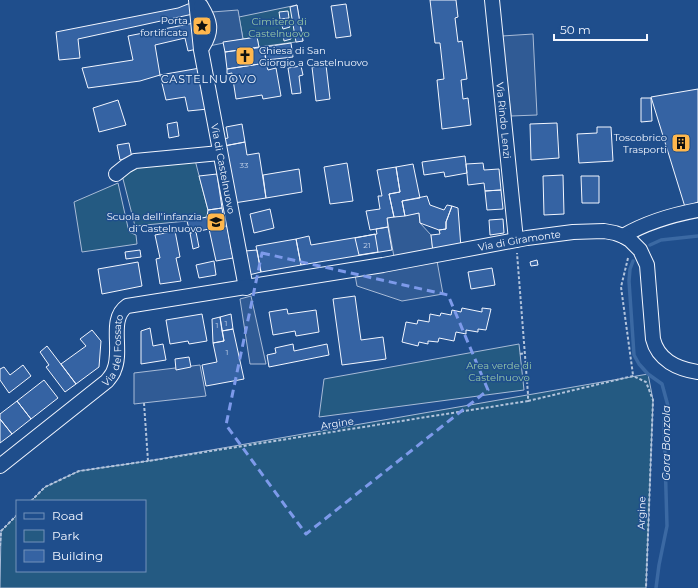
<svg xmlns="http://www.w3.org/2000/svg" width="698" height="588" viewBox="0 0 698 588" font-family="Montserrat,sans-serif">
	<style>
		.green { fill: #245a82; stroke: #a8bbd7 }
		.parking { fill: #305b95; stroke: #a8bbd7 }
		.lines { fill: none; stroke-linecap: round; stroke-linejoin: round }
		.stream { stroke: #3b69a3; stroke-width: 3.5 }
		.building { fill: #3563a3; stroke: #f2f6ff }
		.minor-casing { stroke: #f2f6ff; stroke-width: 16 }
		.path { stroke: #b3c4dc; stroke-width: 2; stroke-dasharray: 3 2; stroke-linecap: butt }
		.minor { stroke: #1f4e8c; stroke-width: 14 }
		.marked { fill: none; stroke: #7d9aea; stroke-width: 3; stroke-dasharray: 8 5; stroke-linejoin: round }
		.labels { text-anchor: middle; stroke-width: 3; stroke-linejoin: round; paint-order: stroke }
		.number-label { font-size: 8px; fill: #c3d1e8 }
		.poi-label { font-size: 10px; fill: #f2f6ff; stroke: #1f4e8c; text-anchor: end }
		.park-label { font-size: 10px; fill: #97c8a6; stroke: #1f4e8c }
		.street-label { font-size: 10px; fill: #f2f6ff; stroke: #1f4e8c }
		.neighbourhood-label { font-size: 11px; letter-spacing: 1px; fill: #f2f6ff; stroke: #1f4e8c }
		.water-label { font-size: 11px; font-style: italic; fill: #f2f6ff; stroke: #1f4e8c }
	</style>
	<rect width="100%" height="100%" fill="#1f4e8c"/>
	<path class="green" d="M 297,5 L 303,41 L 259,47 L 257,37 L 243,39 L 239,17 Z
		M 195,160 L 208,210 L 207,217 L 187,221 L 135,226 L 122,175 L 138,166 Z
		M 118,183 L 129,232 L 136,235 L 137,244 L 82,252 L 74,202 Z
		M 519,344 L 524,390 L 319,417 L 324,379 Z
		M 648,374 L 653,400 L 646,588 L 0,588 L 1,531 L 17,515 L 17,571 L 145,571 L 145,501 L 31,501 L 45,487 L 79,471 L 148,461 Z"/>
	<path class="parking" d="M 238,10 L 243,39 L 209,46 L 212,12 Z
		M 533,34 L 537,115 L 511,116 L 502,36 Z
		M 419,213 L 420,223 L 431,235 L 433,252 L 394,257 L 387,218 Z
		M 437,261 L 443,294 L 402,301 L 357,286 L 355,275 Z
		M 251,296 L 266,364 L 250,364 L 240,299 Z
		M 200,365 L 206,396 L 134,404 L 134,373 Z"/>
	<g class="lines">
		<path class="stream" d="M 650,245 L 661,240 L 698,236
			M 633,261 L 630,269 L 629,281 L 634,355 L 639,364 L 648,374 L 662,384 L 668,406 L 664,422 L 667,526 L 659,565 L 656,588"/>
	</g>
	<path class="building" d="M 430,0 L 456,0 L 458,17 L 455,18 L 458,42 L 462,41 L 467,79 L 461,80 L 463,99 L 468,98 L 471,125 L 442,129 L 437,80 L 444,79 L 440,43 L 435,43 Z
		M 193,2 L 193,14 L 78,39 L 80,58 L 59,60 L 56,32 L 178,8 Z
		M 346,4 L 351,36 L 336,38 L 331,6 Z
		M 297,5 L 303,41 L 296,42 L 290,7 Z
		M 288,11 L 289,18 L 280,19 L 279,12 Z
		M 289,21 L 290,27 L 283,29 L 281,23 Z
		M 194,23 L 197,49 L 188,51 L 185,38 L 155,45 L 160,75 L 140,81 L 88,88 L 82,68 L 133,60 L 128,36 Z
		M 290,33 L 291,39 L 284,41 L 283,34 Z
		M 257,37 L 259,47 L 225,52 L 223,42 Z
		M 291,43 L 293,57 L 266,60 L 264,47 Z
		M 264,47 L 266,63 L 227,69 L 225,52 Z
		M 266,63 L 268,70 L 276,68 L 281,96 L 263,99 L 262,95 L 236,99 L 232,73 L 227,74 L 227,69 Z
		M 326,65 L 330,99 L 316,101 L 312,67 Z
		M 301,66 L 303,75 L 299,76 L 301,93 L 292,94 L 288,68 Z
		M 200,68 L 208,109 L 188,111 L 185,97 L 166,100 L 160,75 Z
		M 698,89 L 698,202 L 685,207 L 651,97 Z
		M 641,98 L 651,98 L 652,121 L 641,122 Z
		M 118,100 L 126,125 L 99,132 L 93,108 Z
		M 177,122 L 179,136 L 169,138 L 167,124 Z
		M 557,123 L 559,158 L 531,160 L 530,124 Z
		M 242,124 L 245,142 L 224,146 L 223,139 L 228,138 L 226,127 Z
		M 597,127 L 611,127 L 613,161 L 579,163 L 577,134 L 597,133 Z
		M 245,142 L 247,155 L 259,153 L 266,198 L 234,203 L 224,146 Z
		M 129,143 L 132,158 L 120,160 L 117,145 Z
		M 465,156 L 467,173 L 445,177 L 444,172 L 424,175 L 422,162 Z
		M 347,163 L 353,201 L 330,204 L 324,167 Z
		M 483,163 L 484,170 L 499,169 L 501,190 L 485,191 L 484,183 L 468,185 L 466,164 Z
		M 413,164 L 420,198 L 402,201 L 405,216 L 394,217 L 389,194 L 400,192 L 396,167 Z
		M 396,167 L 400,192 L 389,194 L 394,217 L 387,218 L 388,227 L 370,230 L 366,211 L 380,209 L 378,196 L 382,196 L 377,170 Z
		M 299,169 L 302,192 L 266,198 L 263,175 Z
		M 217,174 L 222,208 L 208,210 L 199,176 Z
		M 563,175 L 564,214 L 544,215 L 543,176 Z
		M 581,176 L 599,176 L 599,203 L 582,203 Z
		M 501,190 L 503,209 L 487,210 L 485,191 Z
		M 427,196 L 430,205 L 444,210 L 447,205 L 452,206 L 446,222 L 446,229 L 439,230 L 420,223 L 419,213 L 405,216 L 402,201 Z
		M 452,206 L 458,208 L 461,248 L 433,252 L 431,235 L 440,234 L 439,230 L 446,229 L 446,222 Z
		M 222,208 L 225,226 L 209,229 L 207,217 L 208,210 Z
		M 270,209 L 274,228 L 254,233 L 250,214 Z
		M 207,217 L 209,229 L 190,233 L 187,221 Z
		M 503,219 L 504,233 L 490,235 L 489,220 Z
		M 227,226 L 233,258 L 216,261 L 209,229 Z
		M 388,227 L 392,250 L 301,265 L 296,239 L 309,236 L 311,245 L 377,234 L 376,229 Z
		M 175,231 L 180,257 L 176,258 L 181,281 L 160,284 L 156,259 L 160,258 L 155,235 Z
		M 196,232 L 199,247 L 193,249 L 190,233 Z
		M 375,234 L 378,252 L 359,255 L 355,238 Z
		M 296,239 L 301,265 L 261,272 L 256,246 Z
		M 140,250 L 141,257 L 126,259 L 125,252 Z
		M 257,250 L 261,272 L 249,275 L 245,251 Z
		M 537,260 L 538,265 L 531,266 L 530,262 Z
		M 214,261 L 216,275 L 199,278 L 196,265 Z
		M 138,262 L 142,286 L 102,294 L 98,269 Z
		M 492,268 L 495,285 L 471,289 L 468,272 Z
		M 355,296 L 361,340 L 383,337 L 386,359 L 342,365 L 333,299 Z
		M 462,308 L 482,312 L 482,308 L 491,309 L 486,330 L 478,329 L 478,332 L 466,330 L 466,334 L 456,332 L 454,341 L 439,338 L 438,342 L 428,341 L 428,344 L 419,342 L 418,346 L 402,342 L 406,322 L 417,324 L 418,320 L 429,322 L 430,314 L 440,316 L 441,313 L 451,315 L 452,310 L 461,312 Z
		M 287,309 L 288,314 L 316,310 L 319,332 L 296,336 L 295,331 L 273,335 L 269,312 Z
		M 202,314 L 207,341 L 189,344 L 188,341 L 170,344 L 166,320 Z
		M 231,314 L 233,329 L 222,331 L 220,317 Z
		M 220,317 L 224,341 L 213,343 L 212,319 Z
		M 150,328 L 153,346 L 163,344 L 166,360 L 141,364 L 141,331 Z
		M 233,329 L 244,379 L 206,386 L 202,365 L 217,362 L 213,343 L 224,341 L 222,331 Z
		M 92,330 L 101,341 L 99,367 L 76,384 L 61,364 L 86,346 L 80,339 Z
		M 293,344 L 294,351 L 327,344 L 329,355 L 269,367 L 267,355 L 276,353 L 275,348 Z
		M 47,346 L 76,384 L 65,392 L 46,367 L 49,365 L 40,352 Z
		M 189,357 L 191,367 L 176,370 L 175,359 Z
		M 23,365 L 31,376 L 9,393 L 0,380 L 0,369 L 4,367 L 10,375 Z
		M 44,380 L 58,398 L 31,419 L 17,401 Z
		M 17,401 L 31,419 L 12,434 L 0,419 L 0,414 Z
		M 0,419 L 12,434 L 0,443 Z"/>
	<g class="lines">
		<defs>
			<g id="minor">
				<path id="s1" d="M 196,0 L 201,50 L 246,288"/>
				<path id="s2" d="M 492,0 L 516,240"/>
				<path d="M 201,6 C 210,21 213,30 203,46"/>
				<path d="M 116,174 L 126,166 L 135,161 L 220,153"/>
				<path d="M 623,236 C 647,222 671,215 698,210"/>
				<path id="s3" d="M 0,466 L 107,381 C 110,377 113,374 114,370 C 123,350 108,319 127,306 L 383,265 L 527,238 L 573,232 L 604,231 L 615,233 L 623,236 L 630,240 L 640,250 L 647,265 L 653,339 C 658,360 678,369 698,372"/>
			</g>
		</defs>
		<use href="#minor" class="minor-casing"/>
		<path class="path" d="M 628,258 L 621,287 L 633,375
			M 520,354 L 525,353
			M 528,401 L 633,376 L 646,382 L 653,400 L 646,588
			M 144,403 L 148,461 L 528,401 L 528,394 L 517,253
			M 31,501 L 45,487 L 79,471 L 148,461
			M 0,546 L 1,531 L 17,515"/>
		<use href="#minor" class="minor"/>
	</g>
	<path class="marked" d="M 262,253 L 448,295 L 488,390 L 306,534 L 226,425 Z"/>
	<defs>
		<symbol id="sight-square" viewBox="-11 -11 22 22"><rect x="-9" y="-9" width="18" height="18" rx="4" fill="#ffb74d" stroke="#1f4e8c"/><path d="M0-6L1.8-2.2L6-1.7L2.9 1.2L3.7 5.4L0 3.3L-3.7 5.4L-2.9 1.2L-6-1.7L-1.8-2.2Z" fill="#111"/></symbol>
		<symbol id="church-square" viewBox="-11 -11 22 22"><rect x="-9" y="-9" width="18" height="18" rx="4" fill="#ffb74d" stroke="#1f4e8c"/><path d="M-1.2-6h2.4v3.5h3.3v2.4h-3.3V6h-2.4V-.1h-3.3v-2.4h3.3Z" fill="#111"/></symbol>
		<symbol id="building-square" viewBox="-11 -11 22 22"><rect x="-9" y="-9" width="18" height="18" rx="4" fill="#ffb74d" stroke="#1f4e8c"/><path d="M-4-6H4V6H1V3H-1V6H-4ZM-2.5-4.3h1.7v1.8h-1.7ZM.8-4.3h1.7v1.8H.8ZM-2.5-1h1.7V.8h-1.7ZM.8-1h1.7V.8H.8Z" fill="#111"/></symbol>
		<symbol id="school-square" viewBox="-11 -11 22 22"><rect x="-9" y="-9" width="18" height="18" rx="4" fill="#ffb74d" stroke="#1f4e8c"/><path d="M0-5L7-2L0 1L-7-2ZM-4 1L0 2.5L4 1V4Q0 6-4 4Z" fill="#111"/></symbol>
	</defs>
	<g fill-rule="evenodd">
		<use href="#sight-square" x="191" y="15" width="22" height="22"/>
		<use href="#church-square" x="234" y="45" width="22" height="22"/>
		<use href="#building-square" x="670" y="132" width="22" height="22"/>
		<use href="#school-square" x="205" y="211" width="22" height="22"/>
	</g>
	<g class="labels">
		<g class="number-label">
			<text x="244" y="168">33</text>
			<text x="367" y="248">21</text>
			<text x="226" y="326">1</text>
			<text x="217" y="328">1</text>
			<text x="227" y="355">1</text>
		</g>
		<g class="poi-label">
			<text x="188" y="24">Porta<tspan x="188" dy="12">fortificata</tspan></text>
			<text x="259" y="54" text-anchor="start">Chiesa di San<tspan x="259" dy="12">Giorgio a Castelnuovo</tspan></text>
			<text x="667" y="141">Toscobrico<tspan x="667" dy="12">Trasporti</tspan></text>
			<text x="202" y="220">Scuola dell'infanzia<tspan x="202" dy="12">di Castelnuovo</tspan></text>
		</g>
		<g class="park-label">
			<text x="279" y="25">Cimitero di<tspan x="279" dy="12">Castelnuovo</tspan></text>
			<text x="499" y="369">Area verde di<tspan x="499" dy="12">Castelnuovo</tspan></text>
		</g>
		<g class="street-label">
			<text dy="4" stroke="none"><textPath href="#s2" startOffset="121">Via Rindo Lenzi</textPath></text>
			<text dy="4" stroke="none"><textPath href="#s1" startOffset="171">Via di Castelnuovo</textPath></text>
			<text dy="4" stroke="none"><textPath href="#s3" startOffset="615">Via di Giramonte</textPath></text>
			<text dy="4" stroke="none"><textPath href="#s3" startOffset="169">Via del Fossato</textPath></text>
			<text transform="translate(337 423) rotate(-9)" y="4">Argine</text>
			<text transform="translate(641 513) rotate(-88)" y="4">Argine</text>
		</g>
		<g class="neighbourhood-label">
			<text x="209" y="83">CASTELNUOVO</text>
		</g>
		<g class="water-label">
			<text transform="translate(666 443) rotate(-90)" y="4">Gora Bonzola</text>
		</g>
	</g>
	<rect x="16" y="500" width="130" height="72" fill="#1f4e8c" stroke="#7391ba"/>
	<rect x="24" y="513" width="20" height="6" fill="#1f4e8c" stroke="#7391ba"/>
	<text x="52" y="520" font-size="12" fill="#f2f6ff">Road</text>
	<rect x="24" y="530" width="20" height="12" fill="#245a82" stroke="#7391ba"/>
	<text x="52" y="540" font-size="12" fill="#f2f6ff">Park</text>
	<rect x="24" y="550" width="20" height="12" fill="#3563a3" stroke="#7391ba"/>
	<text x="52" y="560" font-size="12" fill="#f2f6ff">Building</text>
	<path d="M554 34v6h93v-6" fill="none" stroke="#f2f6ff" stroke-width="2"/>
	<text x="560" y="34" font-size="12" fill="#f2f6ff" stroke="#1f4e8c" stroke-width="3" paint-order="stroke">50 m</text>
</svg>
